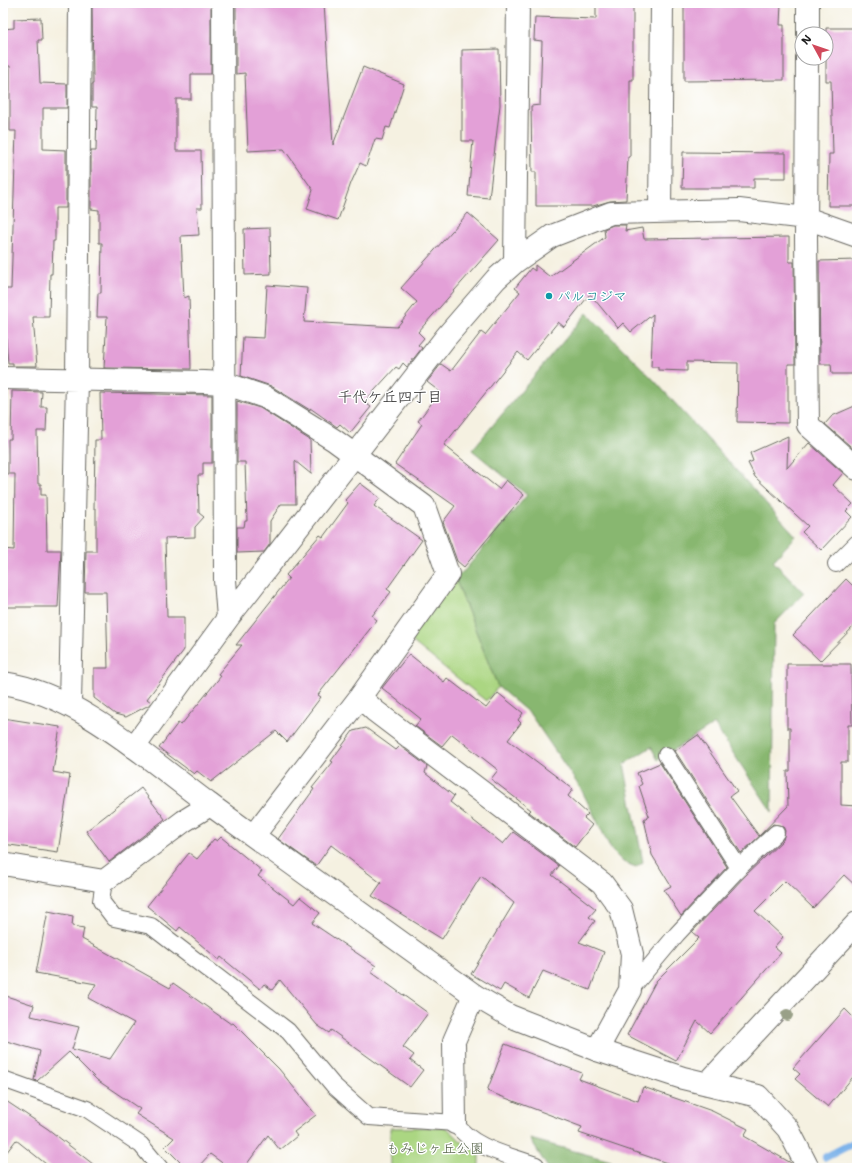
<svg xmlns="http://www.w3.org/2000/svg" width="860" height="1171" viewBox="0 0 860 1171" font-family="'Shantell Sans','Klee One',sans-serif">
	<style>
		.green { fill: #abd682; stroke: #64794f }
		.forest { fill: #88b770; stroke: #526a46 }
		.lines { fill: none; stroke-linecap: round; stroke-linejoin: round }
		.stream { stroke: #79b1e9; stroke-width: 8 }
		.building { fill: #e3a0d7 }
		.lane-casing { stroke: #686761; stroke-width: 18 }
		.street-casing { stroke: #686761; stroke-width: 24 }
		.secondary-casing { stroke: #686761; stroke-width: 24 }
		.lane { stroke: #fff; stroke-width: 16 }
		.street { stroke: #fff; stroke-width: 22 }
		.secondary { stroke: #fff; stroke-width: 22 }
		.tree { fill: #99a088 }
		.culture-dot { fill: #0f9aa8; stroke: #fff; stroke-width: 1.5 }
		.labels { text-anchor: middle; stroke-width: 3; stroke-linejoin: round; paint-order: stroke }
		.culture-label { font-size: 14px; fill: #0d838f; stroke: #fff; text-anchor: start }
		.park-label { font-size: 14px; fill: #4e5d40; stroke: #fff }
		.neighbourhood-label { font-size: 15px; fill: #1c1c1c; stroke: #fff }
	</style>
	<rect width="100%" height="100%" fill="#fff"/>
	<filter id="ink" filterUnits="userSpaceOnUse"><feTurbulence type="fractalNoise" baseFrequency=".025" numOctaves="2"/><feDisplacementMap in="SourceGraphic" scale="8" xChannelSelector="R" yChannelSelector="G"/><feConvolveMatrix kernelMatrix="1 2 1 2 8 2 1 2 1" color-interpolation-filters="sRGB"/></filter>
	<filter id="wash" filterUnits="userSpaceOnUse"><feTurbulence type="fractalNoise" baseFrequency=".012" numOctaves="4" result="noise"/><feDisplacementMap in="SourceGraphic" scale="16" xChannelSelector="R" yChannelSelector="G"/><feGaussianBlur stdDeviation="0.9" result="paint"/><feColorMatrix in="noise" values="0 0 0 0 0 0 0 0 0 0 0 0 0 0 0 0 0 1.4 0 .05"/><feComposite in="paint" operator="in"/></filter>
	<g filter="url(#wash)">
		<rect width="100%" height="100%" fill="#f5f1e1"/>
		<path class="green" d="M 455,578 L 498,687 L 486,701 L 409,639 Z
			M 446,1127 L 461,1141 L 479,1153 L 479,1168 L 391,1168 L 390,1128 Z"/>
		<path class="forest" d="M 587,313 L 653,379 L 796,536 L 773,561 L 804,593 L 774,624 L 772,812 L 714,724 L 658,760 L 651,747 L 624,764 L 643,862 L 636,867 L 623,862 L 612,851 L 581,789 L 530,714 L 498,687 L 455,578 L 465,570 L 527,495 L 472,450 Z
			M 530,1139 L 611,1161 L 618,1168 L 548,1168 Z"/>
		<g class="lines">
			<path class="stream" d="M 826,1157 L 857,1141"/>
		</g>
		<g id="blocks">
			<path class="building" d="M 92,3 L 211,3 L 211,74 L 191,74 L 191,99 L 176,99 L 176,151 L 201,151 L 202,208 L 197,208 L 199,235 L 181,236 L 184,298 L 189,296 L 191,369 L 104,368 L 107,317 L 97,317 L 98,293 L 101,293 L 102,243 L 99,243 L 99,210 L 91,209 L 91,151 L 96,151 L 97,107 L 92,107 L 92,84 L 93,84 Z
				M 236,3 L 324,3 L 333,145 L 363,67 L 404,84 L 390,128 L 386,127 L 382,140 L 375,139 L 366,166 L 360,163 L 351,183 L 338,220 L 307,209 L 313,190 L 284,149 L 248,151 L 245,73 L 236,74 Z
				M 596,3 L 633,3 L 633,80 L 630,80 L 630,157 L 628,157 L 626,200 L 610,201 L 593,206 L 536,206 L 536,172 L 532,172 L 531,106 L 540,105 L 542,41 L 534,40 L 535,17 L 596,19 Z
				M 684,3 L 781,3 L 780,25 L 784,25 L 784,80 L 684,81 Z
				M 41,18 L 42,40 L 38,40 L 40,83 L 67,84 L 67,108 L 43,108 L 43,149 L 66,150 L 66,208 L 55,208 L 55,241 L 53,241 L 52,274 L 50,274 L 49,317 L 33,317 L 37,366 L 13,366 L 13,363 L 8,363 L 4,315 L 3,315 L 3,289 L 11,289 L 16,131 L 10,131 L 10,66 L 3,66 L 3,29 L 14,28 L 14,19 Z
				M 826,28 L 857,28 L 857,206 L 828,206 L 829,154 L 833,154 L 831,81 L 826,81 Z
				M 499,49 L 500,105 L 489,198 L 468,196 L 473,141 L 462,141 L 462,50 Z
				M 683,152 L 786,153 L 786,178 L 754,178 L 754,188 L 682,188 Z
				M 468,213 L 499,240 L 418,332 L 424,338 L 418,345 L 422,348 L 407,367 L 403,363 L 399,369 L 396,367 L 364,402 L 371,407 L 350,433 L 340,424 L 337,427 L 310,408 L 310,410 L 271,386 L 241,376 L 243,337 L 264,338 L 267,285 L 307,288 L 304,322 L 397,327 L 417,302 L 401,288 Z
				M 613,225 L 626,225 L 625,231 L 642,228 L 644,239 L 789,237 L 789,262 L 794,262 L 795,364 L 788,364 L 788,423 L 737,422 L 738,363 L 687,362 L 687,371 L 658,370 L 658,367 L 651,367 L 653,314 L 631,332 L 623,323 L 618,328 L 590,294 L 564,327 L 558,322 L 527,360 L 518,352 L 444,445 L 499,489 L 506,480 L 524,495 L 464,567 L 457,561 L 443,522 L 455,506 L 395,464 L 422,424 L 418,421 L 440,392 L 427,382 L 441,364 L 451,371 L 481,332 L 485,335 L 520,292 L 515,288 L 531,268 L 535,271 L 535,265 L 550,277 L 605,237 L 604,229 Z
				M 270,228 L 271,274 L 245,275 L 244,229 Z
				M 857,260 L 857,374 L 832,374 L 831,364 L 820,364 L 819,261 Z
				M 12,391 L 42,392 L 41,407 L 47,407 L 46,431 L 37,431 L 38,484 L 41,484 L 41,495 L 46,495 L 47,550 L 61,550 L 58,607 L 3,607 L 3,549 L 14,550 L 15,474 L 8,474 L 8,439 L 11,439 Z
				M 100,393 L 212,395 L 212,463 L 203,463 L 203,475 L 198,475 L 199,513 L 204,517 L 195,527 L 195,537 L 165,538 L 167,617 L 184,617 L 184,650 L 147,699 L 151,702 L 149,705 L 126,717 L 115,714 L 94,698 L 94,668 L 108,668 L 106,592 L 85,592 L 86,551 L 96,551 L 96,509 L 94,509 L 95,440 L 101,440 Z
				M 237,401 L 260,408 L 310,440 L 311,474 L 295,461 L 296,504 L 281,504 L 270,521 L 270,544 L 264,552 L 237,553 L 237,527 L 244,527 L 245,521 L 247,521 L 245,462 L 237,462 Z
				M 857,405 L 857,452 L 825,424 L 832,416 Z
				M 788,436 L 787,468 L 809,443 L 843,473 L 833,485 L 853,504 L 846,511 L 852,517 L 821,550 L 802,532 L 808,526 L 755,477 L 748,463 L 753,461 L 750,453 Z
				M 360,483 L 380,498 L 374,506 L 422,540 L 387,589 L 391,592 L 372,616 L 377,620 L 318,695 L 321,697 L 287,742 L 276,731 L 211,782 L 197,771 L 194,774 L 159,748 L 178,723 L 181,725 L 221,676 L 218,674 L 242,645 L 236,645 L 289,578 L 286,575 L 320,535 L 323,537 L 348,503 L 345,500 Z
				M 846,579 L 857,590 L 857,623 L 820,661 L 793,635 Z
				M 409,654 L 444,682 L 447,678 L 486,708 L 498,693 L 523,713 L 518,720 L 521,723 L 508,740 L 573,789 L 568,796 L 588,814 L 584,818 L 592,825 L 575,847 L 529,812 L 531,810 L 491,779 L 498,770 L 452,734 L 442,746 L 415,726 L 421,719 L 382,688 Z
				M 787,664 L 851,664 L 852,725 L 848,725 L 848,762 L 841,762 L 841,805 L 857,806 L 857,887 L 844,875 L 813,908 L 785,881 L 755,911 L 783,937 L 774,947 L 781,953 L 710,1033 L 697,1021 L 676,1061 L 627,1035 L 656,981 L 699,938 L 692,932 L 746,875 L 783,840 L 785,831 L 783,826 L 773,824 L 741,853 L 675,751 L 698,735 L 737,791 L 730,796 L 759,836 L 788,806 L 787,771 L 790,771 L 790,728 L 787,728 Z
				M 3,718 L 60,727 L 53,772 L 70,775 L 58,852 L 3,844 Z
				M 366,728 L 396,750 L 400,746 L 427,766 L 425,773 L 454,796 L 450,802 L 503,844 L 513,832 L 559,866 L 552,875 L 596,909 L 589,917 L 595,921 L 579,942 L 604,952 L 590,990 L 543,971 L 529,998 L 504,984 L 500,991 L 471,974 L 514,903 L 481,876 L 442,939 L 372,896 L 381,883 L 331,845 L 316,866 L 278,839 L 314,789 L 312,788 L 333,762 L 331,761 L 353,731 Z
				M 660,763 L 727,867 L 681,916 L 664,890 L 671,886 L 652,855 L 644,819 L 649,816 L 639,786 L 642,784 L 637,773 Z
				M 141,788 L 165,819 L 109,862 L 86,831 Z
				M 221,837 L 262,871 L 258,876 L 294,904 L 300,897 L 320,913 L 312,923 L 376,966 L 371,972 L 428,1013 L 403,1047 L 414,1055 L 410,1060 L 423,1070 L 410,1087 L 331,1030 L 329,1033 L 317,1025 L 280,980 L 272,990 L 264,984 L 260,989 L 221,957 L 219,960 L 180,927 L 177,931 L 147,906 L 189,853 L 197,859 L 214,839 L 217,841 Z
				M 48,911 L 73,916 L 72,926 L 84,928 L 82,939 L 170,988 L 173,983 L 231,1024 L 233,1023 L 279,1069 L 316,1115 L 294,1132 L 297,1136 L 280,1150 L 268,1135 L 244,1168 L 229,1168 L 210,1154 L 197,1168 L 186,1168 L 165,1147 L 174,1138 L 136,1114 L 140,1109 L 97,1080 L 69,1052 L 37,1081 L 34,1080 L 40,1051 L 3,1040 L 3,995 L 34,1005 L 31,1016 L 79,1027 L 72,1049 L 110,1059 L 134,1023 L 88,998 L 96,984 L 36,973 Z
				M 845,1009 L 857,1021 L 857,1072 L 828,1107 L 795,1079 L 800,1074 L 793,1068 Z
				M 505,1044 L 582,1073 L 579,1079 L 638,1101 L 643,1087 L 712,1111 L 748,1129 L 744,1136 L 791,1163 L 794,1168 L 668,1168 L 670,1164 L 579,1133 L 582,1127 L 487,1091 Z
				M 3,1099 L 48,1129 L 98,1168 L 51,1168 L 16,1140 L 3,1157 Z"/>
		</g>
	</g>
	<g filter="url(#ink)">
		<use href="#blocks" fill-opacity="0" stroke="#686761" stroke-width="1"/>
		<g class="lines">
			<defs>
				<path id="lane" d="M 836,564 L 857,543
					M 666,755 L 739,868
					M 104,881 L 101,901 L 114,918 L 151,926 L 288,1031 L 333,1085 L 369,1117 L 455,1123 C 472,1148 508,1155 536,1165 L 537,1168
					M 630,990 L 677,934 L 739,868 L 776,833
					M 3,1079 L 87,1109 L 141,1145 L 160,1168"/>
				<path id="street" d="M 223,3 L 225,580 L 228,618
					M 808,34 L 808,3
					M 807,58 L 806,238 L 808,425 L 857,469
					M 660,212 L 662,3
					M 515,262 L 518,3
					M 3,378 L 204,382 L 224,383 L 265,397 L 334,440 L 424,506 L 448,574 L 360,697 L 254,835
					M 360,697 L 375,711 L 602,883 L 621,909 L 632,954 L 630,990 L 597,1050
					M 70,704 L 77,379 L 80,3
					M 134,747 L 228,618 L 446,337 L 496,279 L 515,262 L 552,236 L 611,213 L 739,210 L 806,218 L 857,236
					M 3,864 L 104,881 L 184,821 L 210,805
					M 455,1123 L 454,1041 L 474,995"/>
				<path id="secondary" d="M 3,683 C 79,694 149,760 209,804 C 297,868 386,931 474,995 L 510,1016 L 597,1050 L 683,1078 L 758,1096 L 788,1129 L 808,1168
					M 707,1084 L 857,923"/>
			</defs>
			<use href="#lane" class="lane-casing"/>
			<use href="#street" class="street-casing"/>
			<use href="#secondary" class="secondary-casing"/>
			<use href="#lane" class="lane"/>
			<use href="#street" class="street"/>
			<use href="#secondary" class="secondary"/>
		</g>
		<circle class="tree" cx="787" cy="1015" r="6"/>
	</g>
	<circle class="culture-dot" cx="549" cy="296" r="4"/>
	<g class="labels">
		<g class="culture-label">
			<text x="557" y="301">パルコジマ</text>
		</g>
		<g class="park-label">
			<text x="435" y="1153">もみじヶ丘公園</text>
		</g>
		<g class="neighbourhood-label">
			<text x="390" y="402">千代ケ丘四丁目</text>
		</g>
	</g>
	<rect width="860" height="1171" fill="none" stroke="#fff" stroke-width="16"/>
	<g transform="translate(814 46) rotate(310)"><circle r="19" fill="#ffffff" stroke="#a4a4a4"/>
	<path d="M0-3L7 15L0 10L-7 15Z" fill="#d1495b"/>
	<text y="-6" font-size="11" font-weight="bold" text-anchor="middle" fill="#1c1c1c">N</text>
	</g>
</svg>
